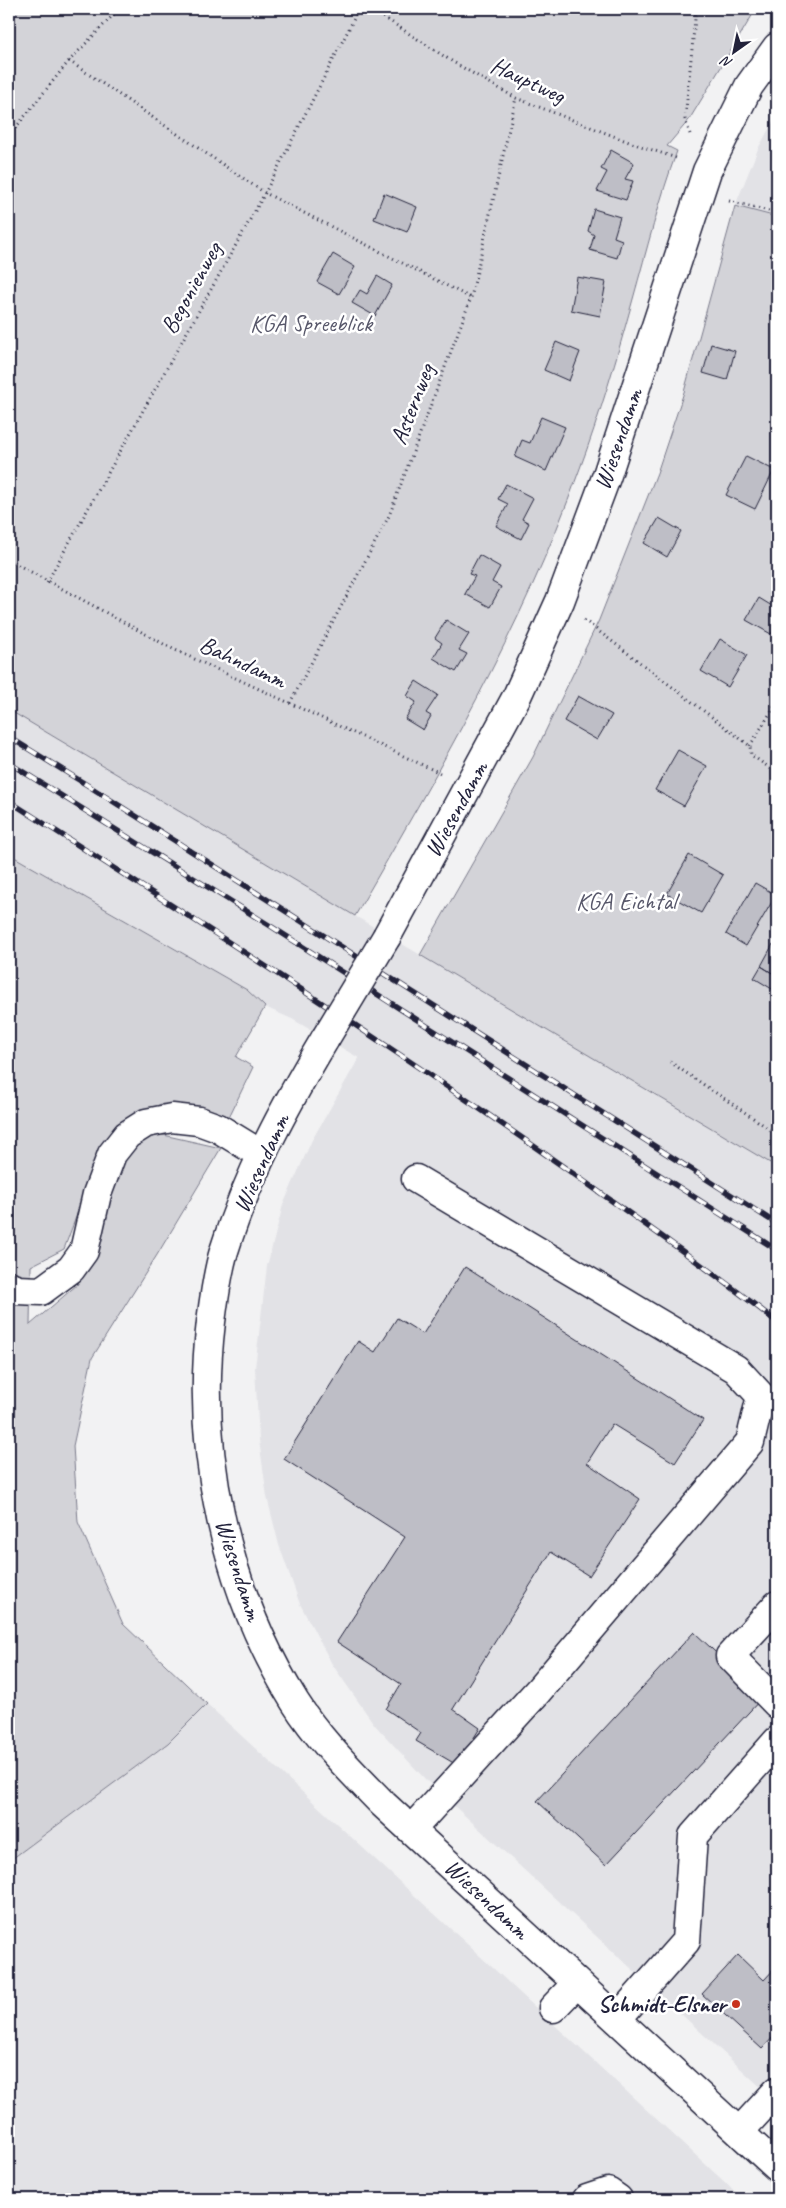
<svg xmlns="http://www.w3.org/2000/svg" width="786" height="2208" viewBox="0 0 786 2208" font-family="Caveat,sans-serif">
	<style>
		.built { fill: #e2e2e6 }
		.green { fill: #d3d3d8; stroke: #7a7a8a }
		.building { fill: #bebec6; stroke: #22223b }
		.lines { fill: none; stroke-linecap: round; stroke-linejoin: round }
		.minor-casing { stroke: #22223b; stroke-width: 31 }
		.path { stroke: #22223b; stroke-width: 3; stroke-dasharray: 1 4; stroke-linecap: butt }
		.minor { stroke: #fff; stroke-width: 28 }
		.rail-casing { stroke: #22223b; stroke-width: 5.5 }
		.rail { stroke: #fff; stroke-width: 4; stroke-dasharray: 11; stroke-linecap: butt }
		.minor-bridge-casing { stroke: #22223b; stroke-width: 31; stroke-linecap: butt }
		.minor-bridge { stroke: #fff; stroke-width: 28 }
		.poi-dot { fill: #c8321e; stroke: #fff; stroke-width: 2 }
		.labels { text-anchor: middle; stroke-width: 5; stroke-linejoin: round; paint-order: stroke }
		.street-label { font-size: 24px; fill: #22223b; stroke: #fff }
		.park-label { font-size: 24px; fill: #57576a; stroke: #fff }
		.poi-label { font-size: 24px; font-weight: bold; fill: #22223b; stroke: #fff; text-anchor: end }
	</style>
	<rect width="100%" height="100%" fill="#f2f2f3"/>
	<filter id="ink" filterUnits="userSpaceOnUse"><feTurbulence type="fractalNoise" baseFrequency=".02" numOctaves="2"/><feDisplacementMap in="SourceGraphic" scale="10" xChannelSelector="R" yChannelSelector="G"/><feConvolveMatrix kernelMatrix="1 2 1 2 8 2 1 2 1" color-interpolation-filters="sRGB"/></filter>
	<g filter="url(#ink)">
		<path class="built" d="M 777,114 L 777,217 L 735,206 L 758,149 Z
			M 9,710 L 777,1167 L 777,2102 L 426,1780 L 374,1724 L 332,1664 L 300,1604 L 279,1545 L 267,1497 L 259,1440 L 255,1368 L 267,1266 L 283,1205 L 312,1140 L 359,1058 L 292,1019 L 265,1007 L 247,990 L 9,854 Z
			M 207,1704 L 743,2199 L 9,2199 L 9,1861 L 168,1743 Z"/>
		<path class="green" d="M 9,9 L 756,9 L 689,120 L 667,146 L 677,151 C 659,200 647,249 633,299 C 617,357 600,415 579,471 C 522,629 438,772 355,916 L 9,710 Z
			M 735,206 L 777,217 L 777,1167 L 420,955 L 533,757 L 599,620 L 657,473 L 684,392 Z
			M 9,854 L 247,990 L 265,1007 L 236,1057 L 253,1067 L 229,1117 L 203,1108 L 161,1104 L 134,1118 L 100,1153 L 64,1249 L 31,1266 L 30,1325 L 78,1284 L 120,1164 L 150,1132 L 221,1148 L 157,1255 L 92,1358 L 73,1446 L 78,1522 L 123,1624 L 207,1704 L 168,1743 L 9,1861 Z"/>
		<path class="building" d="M 611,150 L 634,163 L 625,179 L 633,181 L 626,200 L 597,191 L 607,172 L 601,169 Z
			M 384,193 L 417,207 L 407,232 L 374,219 Z
			M 594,209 L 620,217 L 614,237 L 622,240 L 617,258 L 590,250 L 594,235 L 588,231 Z
			M 333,254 L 355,267 L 339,294 L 317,282 Z
			M 377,276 L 392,285 L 375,316 L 352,303 L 360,290 L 367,294 Z
			M 577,277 L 606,282 L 600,316 L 571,310 Z
			M 556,342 L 580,352 L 569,381 L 544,370 Z
			M 711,344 L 735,351 L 727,380 L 703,373 Z
			M 541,417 L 565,427 L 546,471 L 515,457 L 522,440 L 530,443 Z
			M 746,456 L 774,470 L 755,509 L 726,495 Z
			M 506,484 L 533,498 L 522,519 L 529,523 L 521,539 L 496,526 L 508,504 L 498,499 Z
			M 659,518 L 681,531 L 667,557 L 644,543 Z
			M 479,555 L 500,567 L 492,582 L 501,587 L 490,607 L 465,594 L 475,576 L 469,574 Z
			M 759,598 L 777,609 L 777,624 L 771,634 L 746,620 Z
			M 446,620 L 469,634 L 459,650 L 467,654 L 456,672 L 433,658 L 442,643 L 435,638 Z
			M 720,639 L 747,655 L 728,687 L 701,671 Z
			M 416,681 L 438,695 L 426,713 L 431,716 L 423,730 L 405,719 L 416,702 L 407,696 Z
			M 578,696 L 612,715 L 597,740 L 564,721 Z
			M 678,750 L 707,766 L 684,806 L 655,790 Z
			M 689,855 L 723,875 L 701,913 L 667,894 Z
			M 755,883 L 776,895 L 746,946 L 726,934 Z
			M 773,944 L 777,946 L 777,976 L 761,966 Z
			M 761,966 L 777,976 L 777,992 L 754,978 Z
			M 465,1267 L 703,1420 L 675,1463 L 612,1424 L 587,1463 L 640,1499 L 589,1576 L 551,1552 L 453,1709 L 480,1728 L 457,1765 L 416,1741 L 421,1733 L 386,1709 L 401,1684 L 337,1642 L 405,1537 L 284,1459 L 358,1341 L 375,1352 L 397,1318 L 423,1334 Z
			M 694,1632 L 763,1697 L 606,1865 L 537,1801 Z
			M 738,1955 L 764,1980 L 777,1966 L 777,2033 L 762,2049 L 702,1994 Z"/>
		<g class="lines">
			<defs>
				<path id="minor" d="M 387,936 L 517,696 L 560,601 L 607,475 L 707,171 L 749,86 L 777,47
					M 325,1039 C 285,1106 247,1176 224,1251 C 217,1274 214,1299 211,1322 C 195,1452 226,1591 295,1702 C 319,1740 352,1772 383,1804 L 777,2167
					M 9,1285 L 17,1290 L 41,1291 L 71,1269 L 84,1251 L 97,1194 L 112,1154 L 127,1135 L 146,1123 L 172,1118 L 199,1121 L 218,1128 L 262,1155
					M 777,1605 L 730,1656 L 777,1704
					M 411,1830 L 538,1691 L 750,1442 L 761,1396 L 736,1369 L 416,1179
					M 553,2008 L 577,1983
					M 617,2019 L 686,1941 L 693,1836 L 777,1741
					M 739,2132 L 777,2091
					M 587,2199 L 608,2192 L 618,2199"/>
			</defs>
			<use href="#minor" class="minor-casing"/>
			<path class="path" d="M 371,9 L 453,62 L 516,98 L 629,142 L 679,159
				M 69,61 L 265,193 L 471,298
				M 690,134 L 685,119 L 696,9
				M 9,136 L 69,61 L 119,9
				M 729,201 L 777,213
				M 9,560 L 173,649 L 440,773
				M 47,582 L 265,193 L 359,9
				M 584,620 L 750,746 L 751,755 L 777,773
				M 290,703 L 389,516 L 471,298 L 516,98
				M 750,746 L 777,702
				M 670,1062 L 777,1134"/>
			<use href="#minor" class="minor"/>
			<defs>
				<path id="rail" d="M 9,737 L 92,788 L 777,1224
					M 9,763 L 269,925 L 777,1250
					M 9,801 C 203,925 397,1049 585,1182 C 650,1228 715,1273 777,1322"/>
			</defs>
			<use href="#rail" class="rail-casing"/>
			<use href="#rail" class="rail"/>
			<defs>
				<path id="minor-bridge" d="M 325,1039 L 387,936"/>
			</defs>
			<use href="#minor-bridge" class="minor-bridge-casing"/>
			<use href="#minor-bridge" class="minor-bridge"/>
		</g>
	</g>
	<circle class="poi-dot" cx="736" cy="2004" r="5"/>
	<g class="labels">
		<g class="street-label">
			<text transform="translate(528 80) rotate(25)" y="8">Hauptweg</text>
			<text transform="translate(191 288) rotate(-61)" y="8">Begonienweg</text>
			<text transform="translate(412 404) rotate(-69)" y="8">Asternweg</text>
			<text transform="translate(618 439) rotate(-71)" y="8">Wiesendamm</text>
			<text transform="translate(243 662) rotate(25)" y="8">Bahndamm</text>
			<text transform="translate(456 809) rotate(-61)" y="8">Wiesendamm</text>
			<text transform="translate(261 1163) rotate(-66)" y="8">Wiesendamm</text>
			<text transform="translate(239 1570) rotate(72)" y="8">Wiesendamm</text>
			<text transform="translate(487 1899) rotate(43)" y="8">Wiesendamm</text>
		</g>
		<g class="park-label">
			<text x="311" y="331">KGA Spreeblick</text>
			<text x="626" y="909">KGA Eichtal</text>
		</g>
		<g class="poi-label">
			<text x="726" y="2012">Schmidt-Elsner</text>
		</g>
	</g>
	<rect width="786" height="2208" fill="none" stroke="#fff" stroke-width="30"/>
	<rect x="15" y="15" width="756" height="2178" fill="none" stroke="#22223b" stroke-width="2" filter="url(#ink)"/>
	<g transform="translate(734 52) rotate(213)" stroke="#ffffff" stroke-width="4" paint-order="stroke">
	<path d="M0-4L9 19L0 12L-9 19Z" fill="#22223b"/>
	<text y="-8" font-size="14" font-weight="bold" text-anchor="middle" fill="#22223b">N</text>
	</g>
</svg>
